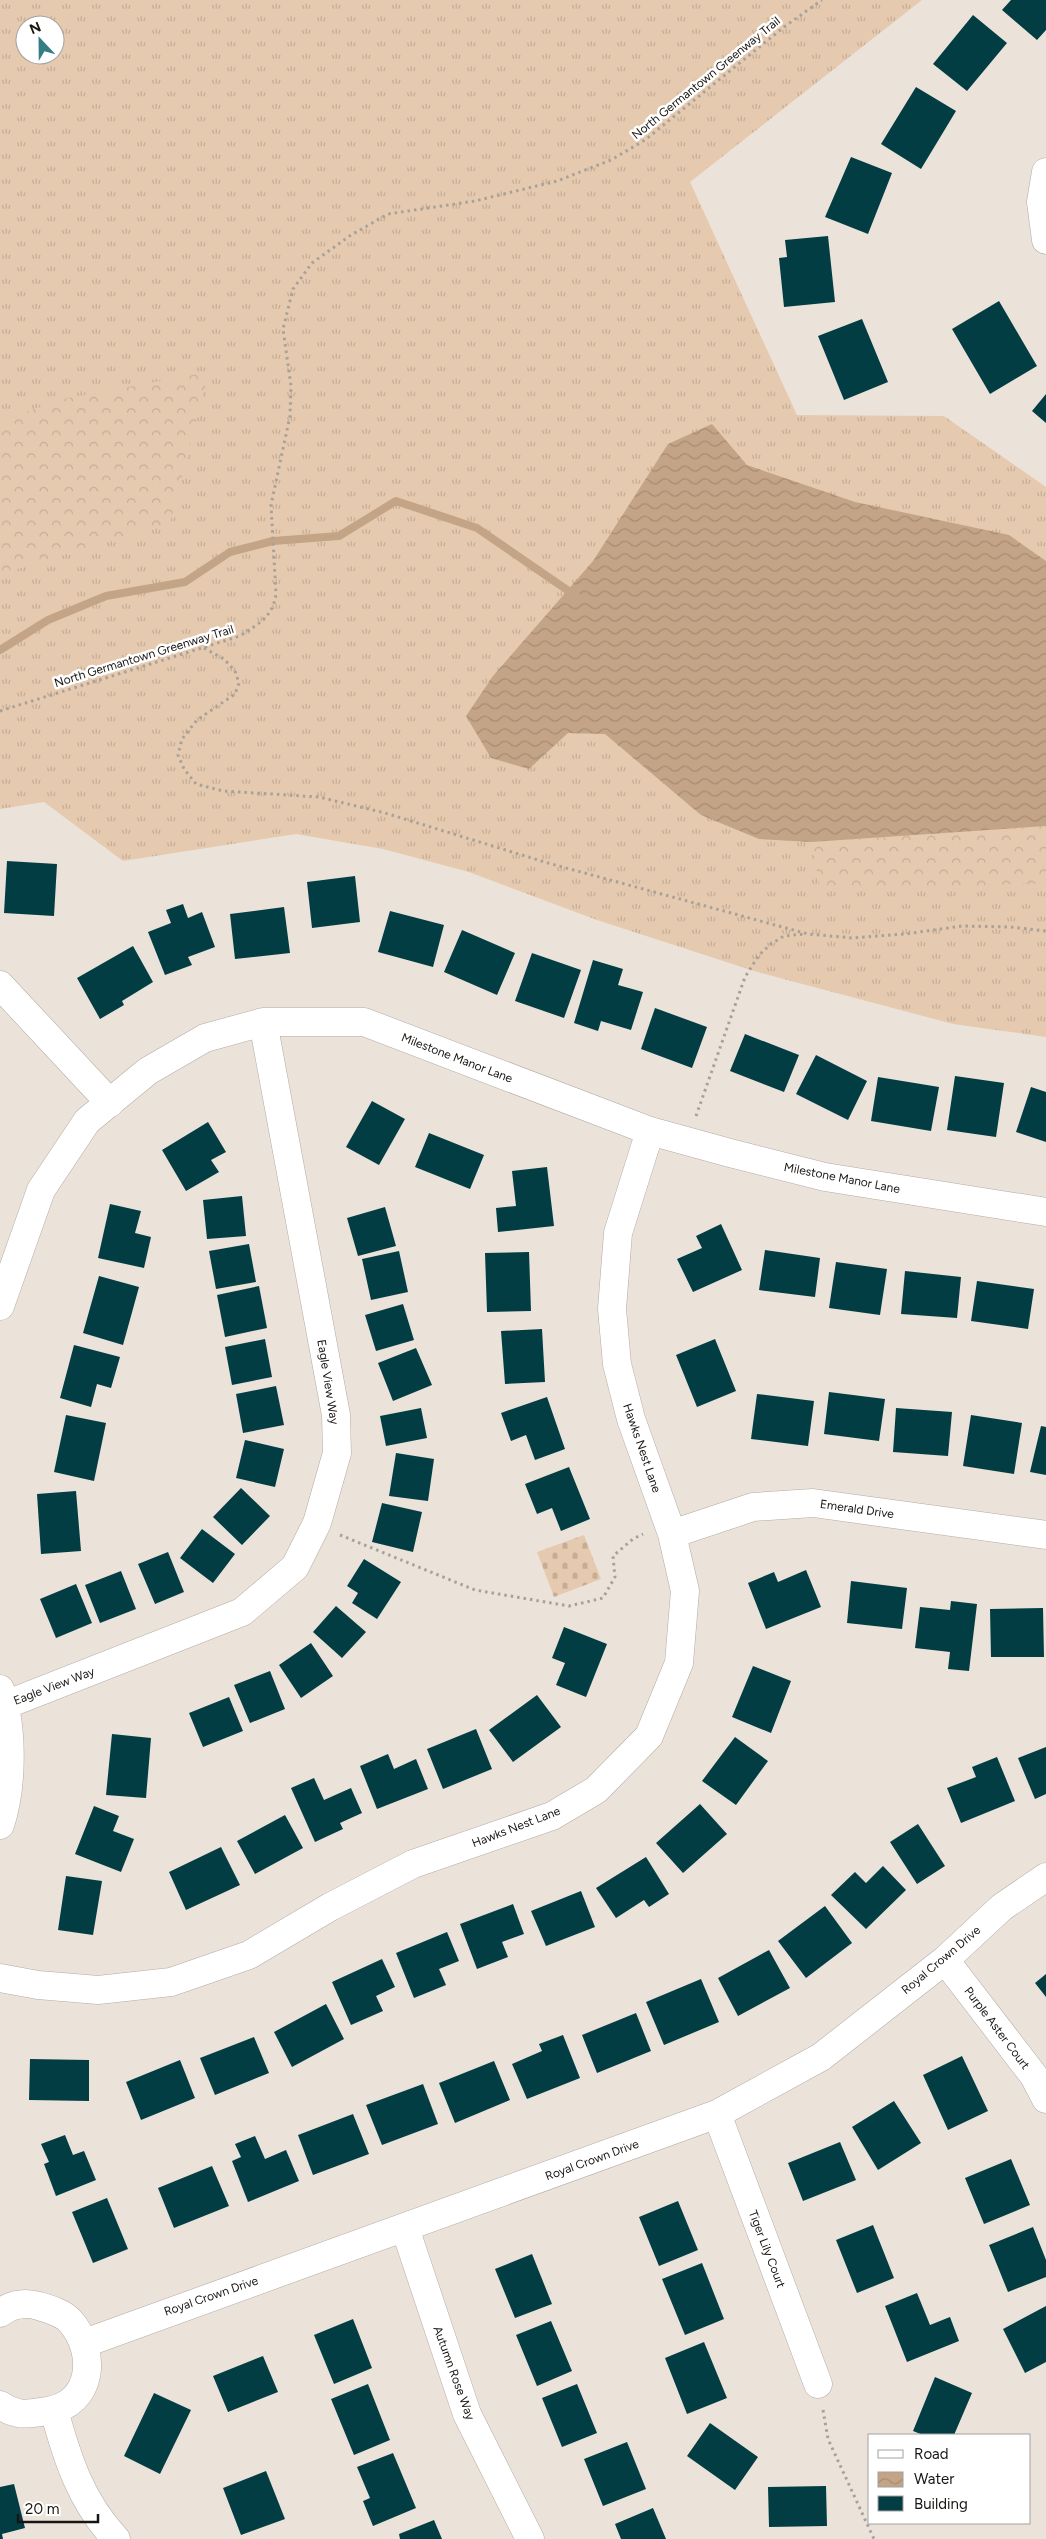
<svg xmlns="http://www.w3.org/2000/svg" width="1046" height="2539" viewBox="0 0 1046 2539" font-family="Figtree,sans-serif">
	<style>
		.grass { fill: url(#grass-tufts); fill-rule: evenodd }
		.forest { fill: url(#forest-crowns) }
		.cemetery { fill: url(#cemetery-stones) }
		.water { fill: url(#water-waves) }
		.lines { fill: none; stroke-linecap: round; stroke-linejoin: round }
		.stream { stroke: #c3a486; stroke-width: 8 }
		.building { fill: #033d44 }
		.minor-casing { stroke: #b3aba4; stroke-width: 29 }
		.path { stroke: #a8a19a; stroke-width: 3; stroke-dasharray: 2.5 4; stroke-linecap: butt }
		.minor { stroke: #fff; stroke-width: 28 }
		.labels { text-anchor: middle; stroke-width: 5; stroke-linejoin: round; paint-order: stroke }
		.street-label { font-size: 12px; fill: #181512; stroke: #fff }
	</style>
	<defs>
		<pattern id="grass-tufts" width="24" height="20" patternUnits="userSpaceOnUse" patternTransform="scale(1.25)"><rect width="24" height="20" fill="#e6caaf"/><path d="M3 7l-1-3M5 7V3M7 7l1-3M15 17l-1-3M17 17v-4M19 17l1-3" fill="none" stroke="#c5ad96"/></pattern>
		<pattern id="forest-crowns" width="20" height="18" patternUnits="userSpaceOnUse" patternTransform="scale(1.25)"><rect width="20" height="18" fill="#e6caaf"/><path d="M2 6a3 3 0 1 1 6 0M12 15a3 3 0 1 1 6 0" fill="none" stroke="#c5ad96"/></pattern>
		<pattern id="cemetery-stones" width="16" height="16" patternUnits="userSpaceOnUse" patternTransform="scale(1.25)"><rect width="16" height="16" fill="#e6caaf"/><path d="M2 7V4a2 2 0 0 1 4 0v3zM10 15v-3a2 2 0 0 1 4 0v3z" fill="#c5ad96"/></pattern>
		<pattern id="water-waves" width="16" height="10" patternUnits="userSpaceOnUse" patternTransform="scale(1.25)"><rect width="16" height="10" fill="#c3a486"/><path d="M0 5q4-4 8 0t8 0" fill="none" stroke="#a78c73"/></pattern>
	</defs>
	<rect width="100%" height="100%" fill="#ebe2da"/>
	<path class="grass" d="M 0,0 L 922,0 L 690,182 L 797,415 L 944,416 L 1046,487 L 1046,1037 L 953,1024 L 754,971 L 597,920 L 469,872 L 383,849 L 296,834 L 123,861 L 44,802 L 0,809 ZM 25,25 L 55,25 L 55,55 L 25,55 Z"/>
	<path class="forest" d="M 209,372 L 170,523 L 0,574 L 0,421 L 63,399 Z
		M 1046,826 L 1046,886 L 1030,883 L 909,891 L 820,887 L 811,842 Z"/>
	<path class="cemetery" d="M 584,1535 L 601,1579 L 554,1597 L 537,1552 Z"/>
	<path class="water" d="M 712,424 L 747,465 L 855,502 L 1009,535 L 1046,561 L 1046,826 L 811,842 L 759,839 L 701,815 L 605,734 L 568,733 L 529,769 L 491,758 L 466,716 L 493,676 L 593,561 L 668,444 Z"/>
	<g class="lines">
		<path class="stream" d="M 0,650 L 48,620 L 106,596 L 185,582 L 230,552 L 273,541 L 339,536 L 396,501 L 477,528 L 576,596"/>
	</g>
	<path class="building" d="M 1011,0 L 1046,0 L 1046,30 L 1037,40 L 1002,10 Z
		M 973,15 L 1007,43 L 967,91 L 933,64 Z
		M 916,87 L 956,111 L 921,169 L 881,144 Z
		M 851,157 L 892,173 L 868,234 L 825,217 Z
		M 828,236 L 835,302 L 784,307 L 779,258 L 787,257 L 785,240 Z
		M 999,301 L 1037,366 L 990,394 L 952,329 Z
		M 862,319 L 888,382 L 844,400 L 818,336 Z
		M 1046,394 L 1046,423 L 1032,411 Z
		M 7,861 L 57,864 L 54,916 L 4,913 Z
		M 355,876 L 360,922 L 312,928 L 307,882 Z
		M 183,904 L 188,918 L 202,912 L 215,947 L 188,957 L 192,965 L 165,975 L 148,932 L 171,923 L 166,910 Z
		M 284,907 L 290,953 L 235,959 L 230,914 Z
		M 390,911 L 444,925 L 433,967 L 378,952 Z
		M 462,930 L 515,953 L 497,995 L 444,972 Z
		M 133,946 L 153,982 L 122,1001 L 124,1005 L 100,1019 L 77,978 Z
		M 532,953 L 581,970 L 564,1018 L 515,1001 Z
		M 593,960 L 623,969 L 618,985 L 643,992 L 631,1030 L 601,1021 L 598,1031 L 574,1023 Z
		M 655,1008 L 707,1027 L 692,1068 L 641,1049 Z
		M 745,1034 L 799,1055 L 784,1092 L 730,1071 Z
		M 816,1055 L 867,1081 L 848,1120 L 796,1094 Z
		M 955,1076 L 1004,1083 L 996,1137 L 947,1130 Z
		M 878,1077 L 939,1087 L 931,1131 L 871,1121 Z
		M 1031,1087 L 1046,1092 L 1046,1142 L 1016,1132 Z
		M 372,1101 L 405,1119 L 379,1165 L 346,1147 Z
		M 208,1122 L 226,1152 L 211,1160 L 219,1172 L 186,1191 L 162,1150 Z
		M 429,1133 L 484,1155 L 470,1189 L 415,1167 Z
		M 547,1167 L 554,1226 L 498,1232 L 496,1208 L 516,1206 L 512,1171 Z
		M 242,1196 L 246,1236 L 207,1239 L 203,1200 Z
		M 110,1204 L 141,1211 L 135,1233 L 151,1237 L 144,1268 L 98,1258 Z
		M 385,1207 L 396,1246 L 358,1256 L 347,1218 Z
		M 721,1224 L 742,1270 L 693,1292 L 677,1259 L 702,1248 L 696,1236 Z
		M 249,1244 L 256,1282 L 216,1289 L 209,1251 Z
		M 765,1250 L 820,1258 L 815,1297 L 759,1290 Z
		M 399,1251 L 408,1292 L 371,1300 L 362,1259 Z
		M 529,1252 L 531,1311 L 487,1312 L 485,1253 Z
		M 836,1262 L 887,1269 L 880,1315 L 829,1308 Z
		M 905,1271 L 961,1277 L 957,1318 L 901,1314 Z
		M 99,1276 L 139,1287 L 123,1345 L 83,1333 Z
		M 977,1281 L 1034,1289 L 1028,1329 L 971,1321 Z
		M 259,1286 L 267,1328 L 225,1337 L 217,1295 Z
		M 403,1304 L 414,1340 L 376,1351 L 365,1315 Z
		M 542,1329 L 545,1382 L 505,1384 L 501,1331 Z
		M 265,1339 L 272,1377 L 232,1385 L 225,1347 Z
		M 715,1339 L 736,1391 L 697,1407 L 676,1355 Z
		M 74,1345 L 120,1357 L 111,1388 L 97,1384 L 91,1407 L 60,1398 Z
		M 416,1348 L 432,1385 L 393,1401 L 378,1363 Z
		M 276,1386 L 284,1425 L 243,1433 L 236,1394 Z
		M 829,1392 L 885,1399 L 879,1441 L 824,1434 Z
		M 757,1394 L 814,1401 L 808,1446 L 751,1439 Z
		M 547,1397 L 565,1449 L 535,1460 L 526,1435 L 511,1441 L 501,1413 Z
		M 421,1408 L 427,1438 L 386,1446 L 380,1416 Z
		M 896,1408 L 952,1412 L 948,1456 L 893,1452 Z
		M 66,1415 L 106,1423 L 94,1481 L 54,1472 Z
		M 971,1415 L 1022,1423 L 1014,1474 L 963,1466 Z
		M 1041,1426 L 1046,1427 L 1046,1475 L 1030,1472 Z
		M 245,1440 L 284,1449 L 275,1487 L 236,1478 Z
		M 396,1453 L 434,1459 L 428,1501 L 389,1496 Z
		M 569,1467 L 590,1519 L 561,1531 L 552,1508 L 537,1514 L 525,1484 Z
		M 241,1488 L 270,1516 L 242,1545 L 213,1517 Z
		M 76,1491 L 81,1551 L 41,1554 L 37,1494 Z
		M 382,1503 L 422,1512 L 413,1552 L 372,1542 Z
		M 202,1529 L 235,1554 L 213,1583 L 180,1558 Z
		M 168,1552 L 184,1592 L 155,1604 L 138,1564 Z
		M 364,1559 L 401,1582 L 377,1619 L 352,1603 L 358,1593 L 347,1586 Z
		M 806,1570 L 821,1607 L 766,1629 L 748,1583 L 774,1572 L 778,1582 Z
		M 121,1571 L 136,1609 L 100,1623 L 85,1585 Z
		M 851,1581 L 907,1588 L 902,1629 L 847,1623 Z
		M 76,1584 L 92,1623 L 56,1638 L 40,1599 Z
		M 951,1601 L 977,1604 L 969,1671 L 948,1669 L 950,1652 L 915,1648 L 920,1607 L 950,1610 Z
		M 336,1606 L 366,1632 L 342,1658 L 313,1632 Z
		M 1043,1608 L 1044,1657 L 991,1657 L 990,1609 Z
		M 564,1627 L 607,1644 L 586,1697 L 556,1685 L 565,1663 L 552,1658 Z
		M 311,1643 L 333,1676 L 301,1698 L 279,1665 Z
		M 753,1666 L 791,1681 L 771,1733 L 732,1717 Z
		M 270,1671 L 285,1709 L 250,1723 L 234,1685 Z
		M 537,1695 L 561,1727 L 513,1762 L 489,1730 Z
		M 229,1697 L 243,1731 L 203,1747 L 189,1713 Z
		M 476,1729 L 492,1769 L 443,1789 L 427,1749 Z
		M 112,1734 L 151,1738 L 146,1798 L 106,1795 Z
		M 735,1737 L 768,1761 L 736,1805 L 702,1781 Z
		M 1046,1747 L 1046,1794 L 1035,1799 L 1018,1758 Z
		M 388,1754 L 394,1769 L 416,1759 L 428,1789 L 377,1809 L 360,1766 Z
		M 997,1757 L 1015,1801 L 961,1823 L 947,1788 L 976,1777 L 972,1767 Z
		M 314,1778 L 324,1800 L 351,1788 L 362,1813 L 340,1823 L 343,1829 L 315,1842 L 291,1788 Z
		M 700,1804 L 727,1834 L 683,1873 L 656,1843 Z
		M 94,1806 L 119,1816 L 113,1831 L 134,1839 L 121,1872 L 75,1854 Z
		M 285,1815 L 303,1848 L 255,1874 L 237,1841 Z
		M 918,1824 L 945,1866 L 917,1884 L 890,1842 Z
		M 221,1847 L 240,1885 L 186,1910 L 169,1872 Z
		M 646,1857 L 669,1894 L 649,1907 L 644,1900 L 616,1918 L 596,1888 Z
		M 883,1866 L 906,1890 L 866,1929 L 831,1895 L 855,1872 L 866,1883 Z
		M 66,1876 L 102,1881 L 93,1935 L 58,1930 Z
		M 581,1891 L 595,1927 L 546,1946 L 531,1911 Z
		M 513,1904 L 524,1934 L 502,1942 L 508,1957 L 477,1969 L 460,1924 Z
		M 825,1906 L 852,1943 L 806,1978 L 778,1941 Z
		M 447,1932 L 459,1961 L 439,1969 L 446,1985 L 414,1998 L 396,1953 Z
		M 769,1950 L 790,1988 L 738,2016 L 718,1978 Z
		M 382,1959 L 395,1987 L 376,1996 L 383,2011 L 351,2025 L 332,1982 Z
		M 1046,1974 L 1046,1997 L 1035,1983 Z
		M 701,1979 L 719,2022 L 664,2045 L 646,2002 Z
		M 326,2004 L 344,2039 L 292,2067 L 274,2032 Z
		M 636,2013 L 651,2051 L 597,2073 L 582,2035 Z
		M 563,2035 L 580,2078 L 527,2099 L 512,2064 L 542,2051 L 539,2044 Z
		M 254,2037 L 269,2073 L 215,2095 L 200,2058 Z
		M 962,2056 L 988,2111 L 948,2130 L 923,2075 Z
		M 30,2059 L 89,2060 L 89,2101 L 29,2100 Z
		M 180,2060 L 195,2098 L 141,2120 L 126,2082 Z
		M 494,2061 L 510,2100 L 455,2123 L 439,2083 Z
		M 423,2084 L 438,2124 L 382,2145 L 366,2105 Z
		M 894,2101 L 921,2143 L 878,2170 L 852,2127 Z
		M 353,2114 L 369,2154 L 313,2175 L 298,2135 Z
		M 65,2135 L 73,2155 L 84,2151 L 96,2180 L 56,2196 L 44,2164 L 49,2162 L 41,2144 Z
		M 255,2136 L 265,2159 L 286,2150 L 299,2181 L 248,2202 L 232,2161 L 241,2157 L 235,2144 Z
		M 840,2142 L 856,2180 L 803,2201 L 788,2163 Z
		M 1011,2159 L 1030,2205 L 984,2224 L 965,2178 Z
		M 212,2166 L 229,2206 L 174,2228 L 158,2188 Z
		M 107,2198 L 128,2249 L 93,2263 L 72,2212 Z
		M 678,2201 L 698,2250 L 659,2266 L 639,2217 Z
		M 873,2225 L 894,2278 L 857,2293 L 836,2240 Z
		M 1033,2227 L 1046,2260 L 1046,2277 L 1008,2292 L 989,2245 Z
		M 532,2254 L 552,2304 L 515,2318 L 495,2269 Z
		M 702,2263 L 724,2319 L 685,2335 L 662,2279 Z
		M 917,2293 L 930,2325 L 950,2317 L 959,2341 L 907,2362 L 885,2306 Z
		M 1046,2306 L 1046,2362 L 1025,2373 L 1003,2329 Z
		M 353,2319 L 372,2368 L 334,2384 L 314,2335 Z
		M 551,2321 L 572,2371 L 537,2386 L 516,2335 Z
		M 704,2342 L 727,2398 L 687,2414 L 665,2358 Z
		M 263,2356 L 278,2392 L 228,2412 L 213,2376 Z
		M 935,2377 L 972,2393 L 954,2435 L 923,2435 L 913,2431 Z
		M 368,2384 L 390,2440 L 354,2455 L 331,2399 Z
		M 577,2384 L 597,2433 L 562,2447 L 542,2398 Z
		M 154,2393 L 191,2410 L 160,2474 L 124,2456 Z
		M 710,2423 L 758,2457 L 735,2490 L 687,2456 Z
		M 627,2442 L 646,2489 L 603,2506 L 584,2459 Z
		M 393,2453 L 416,2508 L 373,2526 L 363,2501 L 370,2498 L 357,2467 Z
		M 266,2471 L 285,2519 L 241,2535 L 223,2488 Z
		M 14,2484 L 25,2528 L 2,2534 L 3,2539 L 0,2539 L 0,2487 Z
		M 826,2486 L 827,2526 L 769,2527 L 768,2487 Z
		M 653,2508 L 666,2539 L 621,2539 L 615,2524 Z
		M 434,2520 L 442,2539 L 400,2539 L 399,2534 Z"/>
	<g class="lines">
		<defs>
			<path id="minor" d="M 1046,172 L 1041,202 L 1046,240
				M 0,985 L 110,1103
				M 0,1306 L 41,1190 L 87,1121 L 148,1071 L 205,1038 L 263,1022 L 364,1022 L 650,1131 L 730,1153 L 825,1177 L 1046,1212
				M 672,1534 L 753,1507 L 813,1503 L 1046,1535
				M 0,1689 C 13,1727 13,1786 0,1825
				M 5,1705 L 242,1612 L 295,1567 L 317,1523 L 337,1453 L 336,1415 L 263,1022
				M 945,1960 L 1034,2076 L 1046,2099
				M 0,1978 L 38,1985 L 98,1990 L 171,1982 L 249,1955 L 330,1907 L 413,1864 L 552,1816 L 596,1790 L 649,1736 L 679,1663 L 685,1591 L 672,1534 L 631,1419 L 617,1364 L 612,1309 L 618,1233 L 650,1131
				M 717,2114 L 818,2384
				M 405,2228 L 467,2414 L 530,2539
				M 0,2313 C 12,2304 25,2302 39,2306 C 49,2309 63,2313 70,2321 C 97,2351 94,2404 47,2411 C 27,2414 18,2417 0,2405
				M 85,2343 L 717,2114 L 821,2057 L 945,1960 L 1002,1907 L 1046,1877
				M 54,2410 C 67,2458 81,2502 116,2539"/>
		</defs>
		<use href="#minor" class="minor-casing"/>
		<path class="path" d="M 204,648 L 224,659 L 235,671 L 239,683 L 235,694 L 197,720 L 182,739 L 178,755 L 184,769 L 196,784 L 223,791 L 319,797 L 385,813 L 548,863 L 808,934 L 853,938 L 905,934 L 962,926 L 1010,927 L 1046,931
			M 0,711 L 240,636 C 258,624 273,617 276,594 L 271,505 L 290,416 L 291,386 L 283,329 L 293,289 L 312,263 L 351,235 L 388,214 L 475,201 L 557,181 L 611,160 L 645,140 L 784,27 L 822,0
			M 696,1116 L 745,977 L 759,955 L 771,944 L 784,936 L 805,934
			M 340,1535 L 475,1590 L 569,1606 L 603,1598 L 615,1577 L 613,1556 L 633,1539 L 643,1534
			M 823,2410 L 828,2439 L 874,2539"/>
		<use href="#minor" class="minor"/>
	</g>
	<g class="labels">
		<g class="street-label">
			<text transform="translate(706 78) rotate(-39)" y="4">North Germantown Greenway Trail</text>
			<text transform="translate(144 656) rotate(-17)" y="4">North Germantown Greenway Trail</text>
			<text transform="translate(457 1058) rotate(21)" y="4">Milestone Manor Lane</text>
			<text transform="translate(842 1178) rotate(11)" y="4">Milestone Manor Lane</text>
			<text transform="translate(328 1382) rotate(81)" y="4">Eagle View Way</text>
			<text transform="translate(642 1448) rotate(71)" y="4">Hawks Nest Lane</text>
			<text transform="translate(857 1509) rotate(8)" y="4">Emerald Drive</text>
			<text transform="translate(54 1686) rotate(-21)" y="4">Eagle View Way</text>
			<text transform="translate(516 1827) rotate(-21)" y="4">Hawks Nest Lane</text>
			<text transform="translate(941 1960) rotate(-40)" y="4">Royal Crown Drive</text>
			<text transform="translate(997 2028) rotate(53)" y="4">Purple Aster Court</text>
			<text transform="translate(592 2160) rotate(-20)" y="4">Royal Crown Drive</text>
			<text transform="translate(767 2249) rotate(69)" y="4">Tiger Lily Court</text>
			<text transform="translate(211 2296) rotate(-19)" y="4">Royal Crown Drive</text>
			<text transform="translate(454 2373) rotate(70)" y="4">Autumn Rose Way</text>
		</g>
	</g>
	<rect x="868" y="2434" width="162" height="90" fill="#ffffff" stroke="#a3a1a0"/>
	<rect x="878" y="2450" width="25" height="8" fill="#ffffff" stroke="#a3a1a0"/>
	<text x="914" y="2459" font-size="15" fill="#181512">Road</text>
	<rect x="878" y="2472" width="25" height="15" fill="url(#water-waves)" stroke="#a3a1a0"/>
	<text x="914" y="2484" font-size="15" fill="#181512">Water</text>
	<rect x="878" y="2496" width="25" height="15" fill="#033d44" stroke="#a3a1a0"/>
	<text x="914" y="2509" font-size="15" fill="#181512">Building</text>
	<g transform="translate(40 40) rotate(338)"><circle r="24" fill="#ffffff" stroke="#a3a1a0"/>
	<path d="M0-4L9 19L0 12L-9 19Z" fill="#357d86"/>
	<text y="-8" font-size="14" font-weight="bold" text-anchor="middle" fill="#181512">N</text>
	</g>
	<path d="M18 2514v8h80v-8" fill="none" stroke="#181512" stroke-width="2.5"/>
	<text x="25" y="2514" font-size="15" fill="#181512" stroke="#ffffff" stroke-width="4" paint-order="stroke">20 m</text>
</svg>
